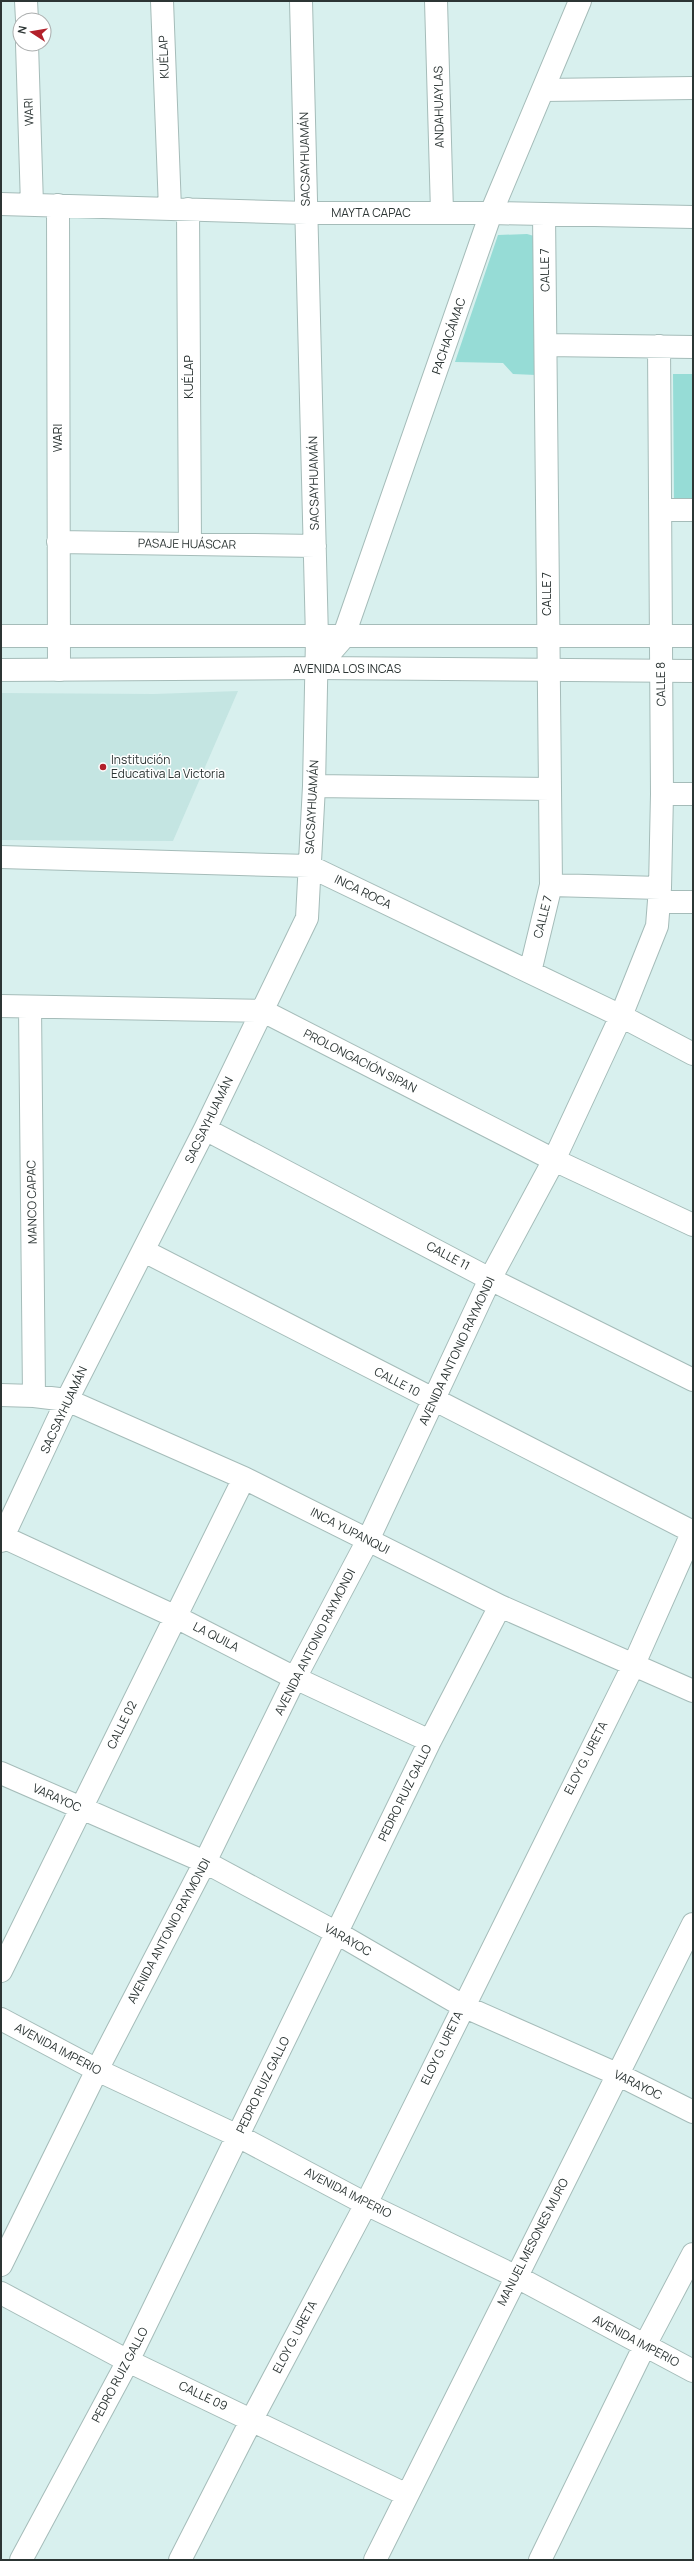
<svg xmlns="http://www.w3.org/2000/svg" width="694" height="2561" viewBox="0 0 694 2561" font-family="Manrope,sans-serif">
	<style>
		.built { fill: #c4e5e2 }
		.green { fill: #96dcd6 }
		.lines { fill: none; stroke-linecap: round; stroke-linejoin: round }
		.minor-casing { stroke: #a5bcb9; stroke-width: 24 }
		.tertiary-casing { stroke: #a5bcb9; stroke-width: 24 }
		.minor { stroke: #fff; stroke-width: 22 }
		.tertiary { stroke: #fff; stroke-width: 22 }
		.poi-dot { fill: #b2202a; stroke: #fff; stroke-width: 1.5 }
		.labels { text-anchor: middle; stroke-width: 3; stroke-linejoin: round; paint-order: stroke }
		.street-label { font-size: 12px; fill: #2c3534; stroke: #fff }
		.poi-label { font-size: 12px; fill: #2c3534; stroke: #fff; text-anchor: start }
	</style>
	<rect width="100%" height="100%" fill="#d8f0ee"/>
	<path class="built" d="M 238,691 L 173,841 L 1,840 L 1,693 L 154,694 Z"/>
	<path class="green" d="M 527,234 L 534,236 L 536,375 L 513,374 L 503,363 L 455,362 L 498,235 Z
		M 673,374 L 693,374 L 693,502 L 674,502 Z"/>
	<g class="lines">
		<defs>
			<path id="minor" d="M 26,1 L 27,20
				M 162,1 L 170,209
				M 436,1 L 442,212
				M 27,44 L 32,205
				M 544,90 L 693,88
				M 1,204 L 307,213 L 491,213 L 693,217
				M 58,205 L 59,670
				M 188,209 L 190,544
				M 546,345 L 693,347
				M 662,510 L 693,510
				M 58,542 L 315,546
				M 314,786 L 550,789
				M 662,794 L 693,794
				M 1,857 L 309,866 L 621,1016 L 693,1054
				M 551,885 L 660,888
				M 659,902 L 693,902
				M 530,972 L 551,885 L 544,214
				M 1,1006 L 263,1011 L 554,1160 L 693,1225
				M 30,1007 L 34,1396
				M 205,1129 L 490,1279 L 693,1380
				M 144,1251 L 693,1532
				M 1,1395 L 34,1396 L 67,1400 L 244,1478 L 500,1606 L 693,1691
				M 1,1536 L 174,1616 L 295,1678 L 430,1741
				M 1,1541 L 67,1400 L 205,1129 L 307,918 L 314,786 L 317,638 L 301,1
				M 1,1773 L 205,1862 L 337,1933 L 463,2006 L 619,2075 L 693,2112
				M 1,1971 L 244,1478
				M 1,2019 L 97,2070 L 238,2136 L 366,2204 L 515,2276 L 693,2371
				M 1,2265 L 97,2070 L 205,1862 L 295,1678 L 368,1540 L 490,1279 L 554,1160 L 621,1016 L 657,926 L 660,888 L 662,794 L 659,346
				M 1,2293 L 128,2361 L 407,2495
				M 21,2560 L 128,2361 L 430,1741 L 500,1606
				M 180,2560 L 252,2419 L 366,2204 L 634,1664 L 693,1531
				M 375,2560 L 693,1924
				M 540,2560 L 644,2347 L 693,2254"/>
			<path id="tertiary" d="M 1,636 L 693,636
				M 317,668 L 343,638 L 491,213 L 580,1
				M 1,670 L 317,668 L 693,671"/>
		</defs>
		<use href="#minor" class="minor-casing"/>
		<use href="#tertiary" class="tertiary-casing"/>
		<use href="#minor" class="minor"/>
		<use href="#tertiary" class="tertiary"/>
	</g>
	<circle class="poi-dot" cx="103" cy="767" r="4"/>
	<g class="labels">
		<g class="street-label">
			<text transform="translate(164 57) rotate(-92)" y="4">KUÉLAP</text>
			<text transform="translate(439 107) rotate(-91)" y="4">ANDAHUAYLAS</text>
			<text transform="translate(29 112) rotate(-92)" y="4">WARI</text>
			<text transform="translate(305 159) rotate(-91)" y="4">SACSAYHUAMÁN</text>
			<text x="371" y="217">MAYTA CAPAC</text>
			<text transform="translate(545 270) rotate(-91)" y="4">CALLE 7</text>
			<text transform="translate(449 336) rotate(-71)" y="4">PACHACÁMAC</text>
			<text transform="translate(189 377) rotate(-90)" y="4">KUÉLAP</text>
			<text transform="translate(58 438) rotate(-90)" y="4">WARI</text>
			<text transform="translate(314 483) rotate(-91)" y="4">SACSAYHUAMÁN</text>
			<text transform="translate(187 544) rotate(1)" y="4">PASAJE HUÁSCAR</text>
			<text transform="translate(547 594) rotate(-90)" y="4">CALLE 7</text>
			<text x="347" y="673">AVENIDA LOS INCAS</text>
			<text transform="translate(661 684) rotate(-91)" y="4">CALLE 8</text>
			<text transform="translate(312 807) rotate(-87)" y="4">SACSAYHUAMÁN</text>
			<text transform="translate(363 892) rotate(26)" y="4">INCA ROCA</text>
			<text transform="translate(543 917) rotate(-76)" y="4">CALLE 7</text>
			<text transform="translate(360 1061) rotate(27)" y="4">PROLONGACIÓN SIPAN</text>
			<text transform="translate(209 1120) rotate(-64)" y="4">SACSAYHUAMÁN</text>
			<text transform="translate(32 1202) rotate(-91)" y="4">MANCO CAPAC</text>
			<text transform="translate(448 1256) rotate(28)" y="4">CALLE 11</text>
			<text transform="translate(457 1351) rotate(-65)" y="4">AVENIDA ANTONIO RAYMONDI</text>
			<text transform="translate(397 1382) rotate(27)" y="4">CALLE 10</text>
			<text transform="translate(64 1410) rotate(-65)" y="4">SACSAYHUAMÁN</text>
			<text transform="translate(350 1531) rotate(27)" y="4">INCA YUPANQUI</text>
			<text transform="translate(216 1637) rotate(27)" y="4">LA QUILA</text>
			<text transform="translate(315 1642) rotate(-63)" y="4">AVENIDA ANTONIO RAYMONDI</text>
			<text transform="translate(122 1725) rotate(-64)" y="4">CALLE 02</text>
			<text transform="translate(586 1758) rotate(-63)" y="4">ELOY G. URETA</text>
			<text transform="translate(405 1793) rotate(-64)" y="4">PEDRO RUIZ GALLO</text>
			<text transform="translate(57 1798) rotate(24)" y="4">VARAYOC</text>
			<text transform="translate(169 1931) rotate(-62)" y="4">AVENIDA ANTONIO RAYMONDI</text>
			<text transform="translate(348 1940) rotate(30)" y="4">VARAYOC</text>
			<text transform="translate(442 2048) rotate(-64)" y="4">ELOY G. URETA</text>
			<text transform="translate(58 2049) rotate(28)" y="4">AVENIDA IMPERIO</text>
			<text transform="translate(263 2085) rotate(-64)" y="4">PEDRO RUIZ GALLO</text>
			<text transform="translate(638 2085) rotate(26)" y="4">VARAYOC</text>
			<text transform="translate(348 2193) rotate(27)" y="4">AVENIDA IMPERIO</text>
			<text transform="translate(533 2242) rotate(-63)" y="4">MANUEL MESONES MURO</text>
			<text transform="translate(295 2337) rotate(-62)" y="4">ELOY G. URETA</text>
			<text transform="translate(636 2341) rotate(28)" y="4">AVENIDA IMPERIO</text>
			<text transform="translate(120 2375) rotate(-62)" y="4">PEDRO RUIZ GALLO</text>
			<text transform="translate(203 2396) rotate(25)" y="4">CALLE 09</text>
		</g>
		<g class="poi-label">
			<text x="111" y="764">Institución<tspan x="111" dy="14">Educativa La Victoria</tspan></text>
		</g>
	</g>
	<rect width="694" height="2561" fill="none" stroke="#2c3534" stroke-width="4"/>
	<g transform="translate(32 32) rotate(282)"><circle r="19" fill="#ffffff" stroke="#abaeae"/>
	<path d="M0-3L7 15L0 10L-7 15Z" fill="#b2202a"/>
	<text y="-6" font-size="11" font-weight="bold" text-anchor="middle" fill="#2c3534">N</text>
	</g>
</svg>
